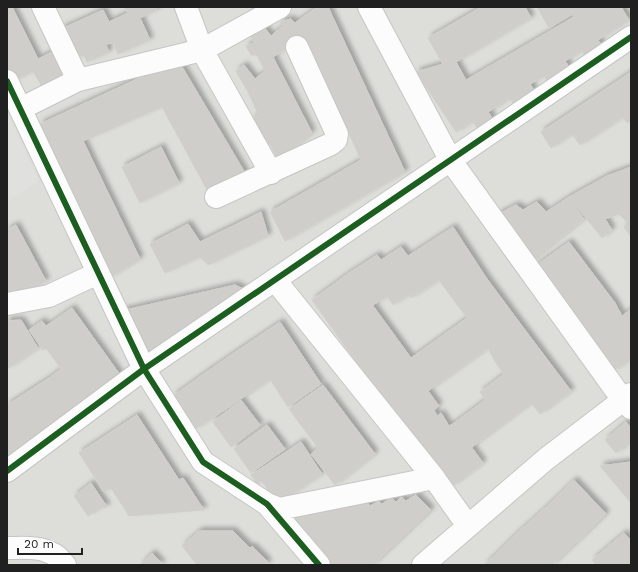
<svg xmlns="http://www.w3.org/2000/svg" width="638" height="572" viewBox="0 0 638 572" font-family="'Work Sans',sans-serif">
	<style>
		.residential { fill: #ddddda }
		.parking { fill: #e0e0de }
		.building { fill: #cfceca; stroke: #d1d0cb; filter: url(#shadow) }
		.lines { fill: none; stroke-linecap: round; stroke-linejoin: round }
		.street-casing { stroke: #c5c5c3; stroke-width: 24 }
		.street { stroke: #fcfcfc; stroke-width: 22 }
		.cycleway-casing { stroke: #fff; stroke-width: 8 }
		.cycleway { stroke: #1b5e20; stroke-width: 6 }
	</style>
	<defs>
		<filter id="shadow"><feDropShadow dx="3.5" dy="-3.5" stdDeviation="2" flood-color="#0004"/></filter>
	</defs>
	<rect width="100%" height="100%" fill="#eeeee9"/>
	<path class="residential" d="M 7,7 L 631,7 L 631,565 L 7,565 Z"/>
	<path class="parking" d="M 10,118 L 39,181 L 7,201 L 7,119 Z"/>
	<path class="building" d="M 7,7 L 12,7 L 38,59 L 60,48 L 72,72 L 42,87 L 33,71 L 14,81 L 7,67 Z
		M 125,7 L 156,7 L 157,10 L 140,18 L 150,40 L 118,54 L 113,42 L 106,45 L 109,52 L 87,62 L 84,55 L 75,59 L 61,29 L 103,10 L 109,22 L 128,13 Z
		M 317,7 L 328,7 L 405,172 L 285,241 L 270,212 L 361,160 L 305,37 L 273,57 L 312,133 L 278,160 L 270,144 L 266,145 L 252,120 L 258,114 L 248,92 L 236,71 L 244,65 L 255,79 L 265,71 L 257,55 L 251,55 L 246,46 L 254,43 L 251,37 L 264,27 L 271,36 L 283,26 L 280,22 L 291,19 L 295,23 Z
		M 481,7 L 525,7 L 531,18 L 456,62 L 466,80 L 574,17 L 572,14 L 549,28 L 537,7 L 621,7 L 629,20 L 598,40 L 602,46 L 586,57 L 582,51 L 565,61 L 571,70 L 549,84 L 544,76 L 530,84 L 535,92 L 514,105 L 510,98 L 488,112 L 494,121 L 479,131 L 473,121 L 456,132 L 416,72 L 443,64 L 428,38 Z
		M 178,60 L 248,178 L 211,197 L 162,107 L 83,141 L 140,259 L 109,278 L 40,124 Z
		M 631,72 L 631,120 L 627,123 L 623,117 L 580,145 L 572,134 L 551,148 L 541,132 Z
		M 161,147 L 179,183 L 140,203 L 122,167 Z
		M 631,167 L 631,237 L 624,227 L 628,223 L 619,214 L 605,219 L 612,230 L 602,238 L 569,197 L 607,176 Z
		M 569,197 L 584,219 L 530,262 L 497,215 L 516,205 L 523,210 L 537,202 L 546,212 Z
		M 261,212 L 268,236 L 208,265 L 200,257 L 165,273 L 150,244 L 188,224 L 200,242 Z
		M 16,225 L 46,281 L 12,299 L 8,291 L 7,291 L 7,230 Z
		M 453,227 L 487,279 L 455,302 L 439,280 L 411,298 L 409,294 L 393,305 L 387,296 L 373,305 L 349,273 L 377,255 L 381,260 L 401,247 L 408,256 Z
		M 569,242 L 615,303 L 578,329 L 534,267 Z
		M 349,273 L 411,358 L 467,318 L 455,302 L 487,279 L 528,334 L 494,360 L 488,348 L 428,391 L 439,406 L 434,410 L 437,416 L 441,413 L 449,426 L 454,423 L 483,463 L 452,486 L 405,431 L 312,300 Z
		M 235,285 L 245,290 L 151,358 L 121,311 Z
		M 615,303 L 622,316 L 631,309 L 631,359 L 613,371 L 578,329 Z
		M 72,308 L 123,379 L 72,415 L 49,378 L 61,369 L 46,348 L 43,350 L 29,330 L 42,321 L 46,326 Z
		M 21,320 L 38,348 L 7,369 L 7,321 Z
		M 280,322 L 321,384 L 288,407 L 270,379 L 254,390 L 231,355 Z
		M 528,334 L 571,391 L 540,414 L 531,403 L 472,447 L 454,423 L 485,400 L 480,392 L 504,374 L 494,360 Z
		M 231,355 L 254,390 L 229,407 L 205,373 Z
		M 205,373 L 229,407 L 195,429 L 173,396 Z
		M 49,378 L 72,415 L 7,456 L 7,405 Z
		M 323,385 L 375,454 L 335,485 L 311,454 L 318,448 L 289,409 Z
		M 241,400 L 260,425 L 231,447 L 213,422 Z
		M 137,415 L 179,480 L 183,478 L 204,510 L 129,516 L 111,488 L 104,492 L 79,453 Z
		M 626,422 L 631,428 L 631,441 L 616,453 L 605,440 Z
		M 267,425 L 285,449 L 251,473 L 234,449 Z
		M 301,442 L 322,474 L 277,504 L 262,481 L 257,484 L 251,475 Z
		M 631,462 L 631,503 L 600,466 Z
		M 574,480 L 606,514 L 577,542 L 545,508 Z
		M 91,483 L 107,507 L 104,508 L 101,507 L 88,516 L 74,496 Z
		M 416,495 L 431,510 L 373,565 L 332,565 L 291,519 L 295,510 L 367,501 L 370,506 L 379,501 L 382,504 L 391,498 L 396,502 L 401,497 L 406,501 Z
		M 545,508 L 577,542 L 552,565 L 540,565 L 514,536 Z
		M 199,531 L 233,531 L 242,540 L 216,565 L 197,565 L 182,546 Z
		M 624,533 L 631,541 L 631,565 L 596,565 L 592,560 Z
		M 514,536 L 540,565 L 500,565 L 493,557 Z
		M 242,540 L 250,548 L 252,546 L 267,561 L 268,565 L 216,565 Z
		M 152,553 L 163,565 L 140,565 Z
		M 493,557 L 500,565 L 484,565 Z"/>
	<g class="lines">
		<defs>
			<path id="street" d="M 43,7 L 78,80
				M 186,7 L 202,50 L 271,173
				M 369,7 L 451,161 L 623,400 L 631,408
				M 7,81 L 144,369 L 203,462 L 267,504 L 319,565
				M 20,109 L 78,80 L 202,50 L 280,7
				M 216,197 L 331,144 L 336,140 L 337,134 L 297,47
				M 275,280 L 434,478 L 468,526
				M 7,304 L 49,296 L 98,273
				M 7,471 L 144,369 L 631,37
				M 267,504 L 279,509 L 434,478
				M 7,548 C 22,548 40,546 53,554 C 58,556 61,561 65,565
				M 423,565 L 546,459 L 631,394"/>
		</defs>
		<use href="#street" class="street-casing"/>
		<use href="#street" class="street"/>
		<defs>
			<path id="cycleway" d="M 7,81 L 144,369 L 203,462 L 267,504 L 319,565
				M 7,471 L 144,369 L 631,37"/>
		</defs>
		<use href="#cycleway" class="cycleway-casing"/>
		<use href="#cycleway" class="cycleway"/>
	</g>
	<rect width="638" height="572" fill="none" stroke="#202020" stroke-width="16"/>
	<path d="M18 548v6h64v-6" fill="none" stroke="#202020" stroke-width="2"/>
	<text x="24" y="548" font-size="12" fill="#202020" stroke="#ffffff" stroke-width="3" paint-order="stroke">20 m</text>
</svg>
